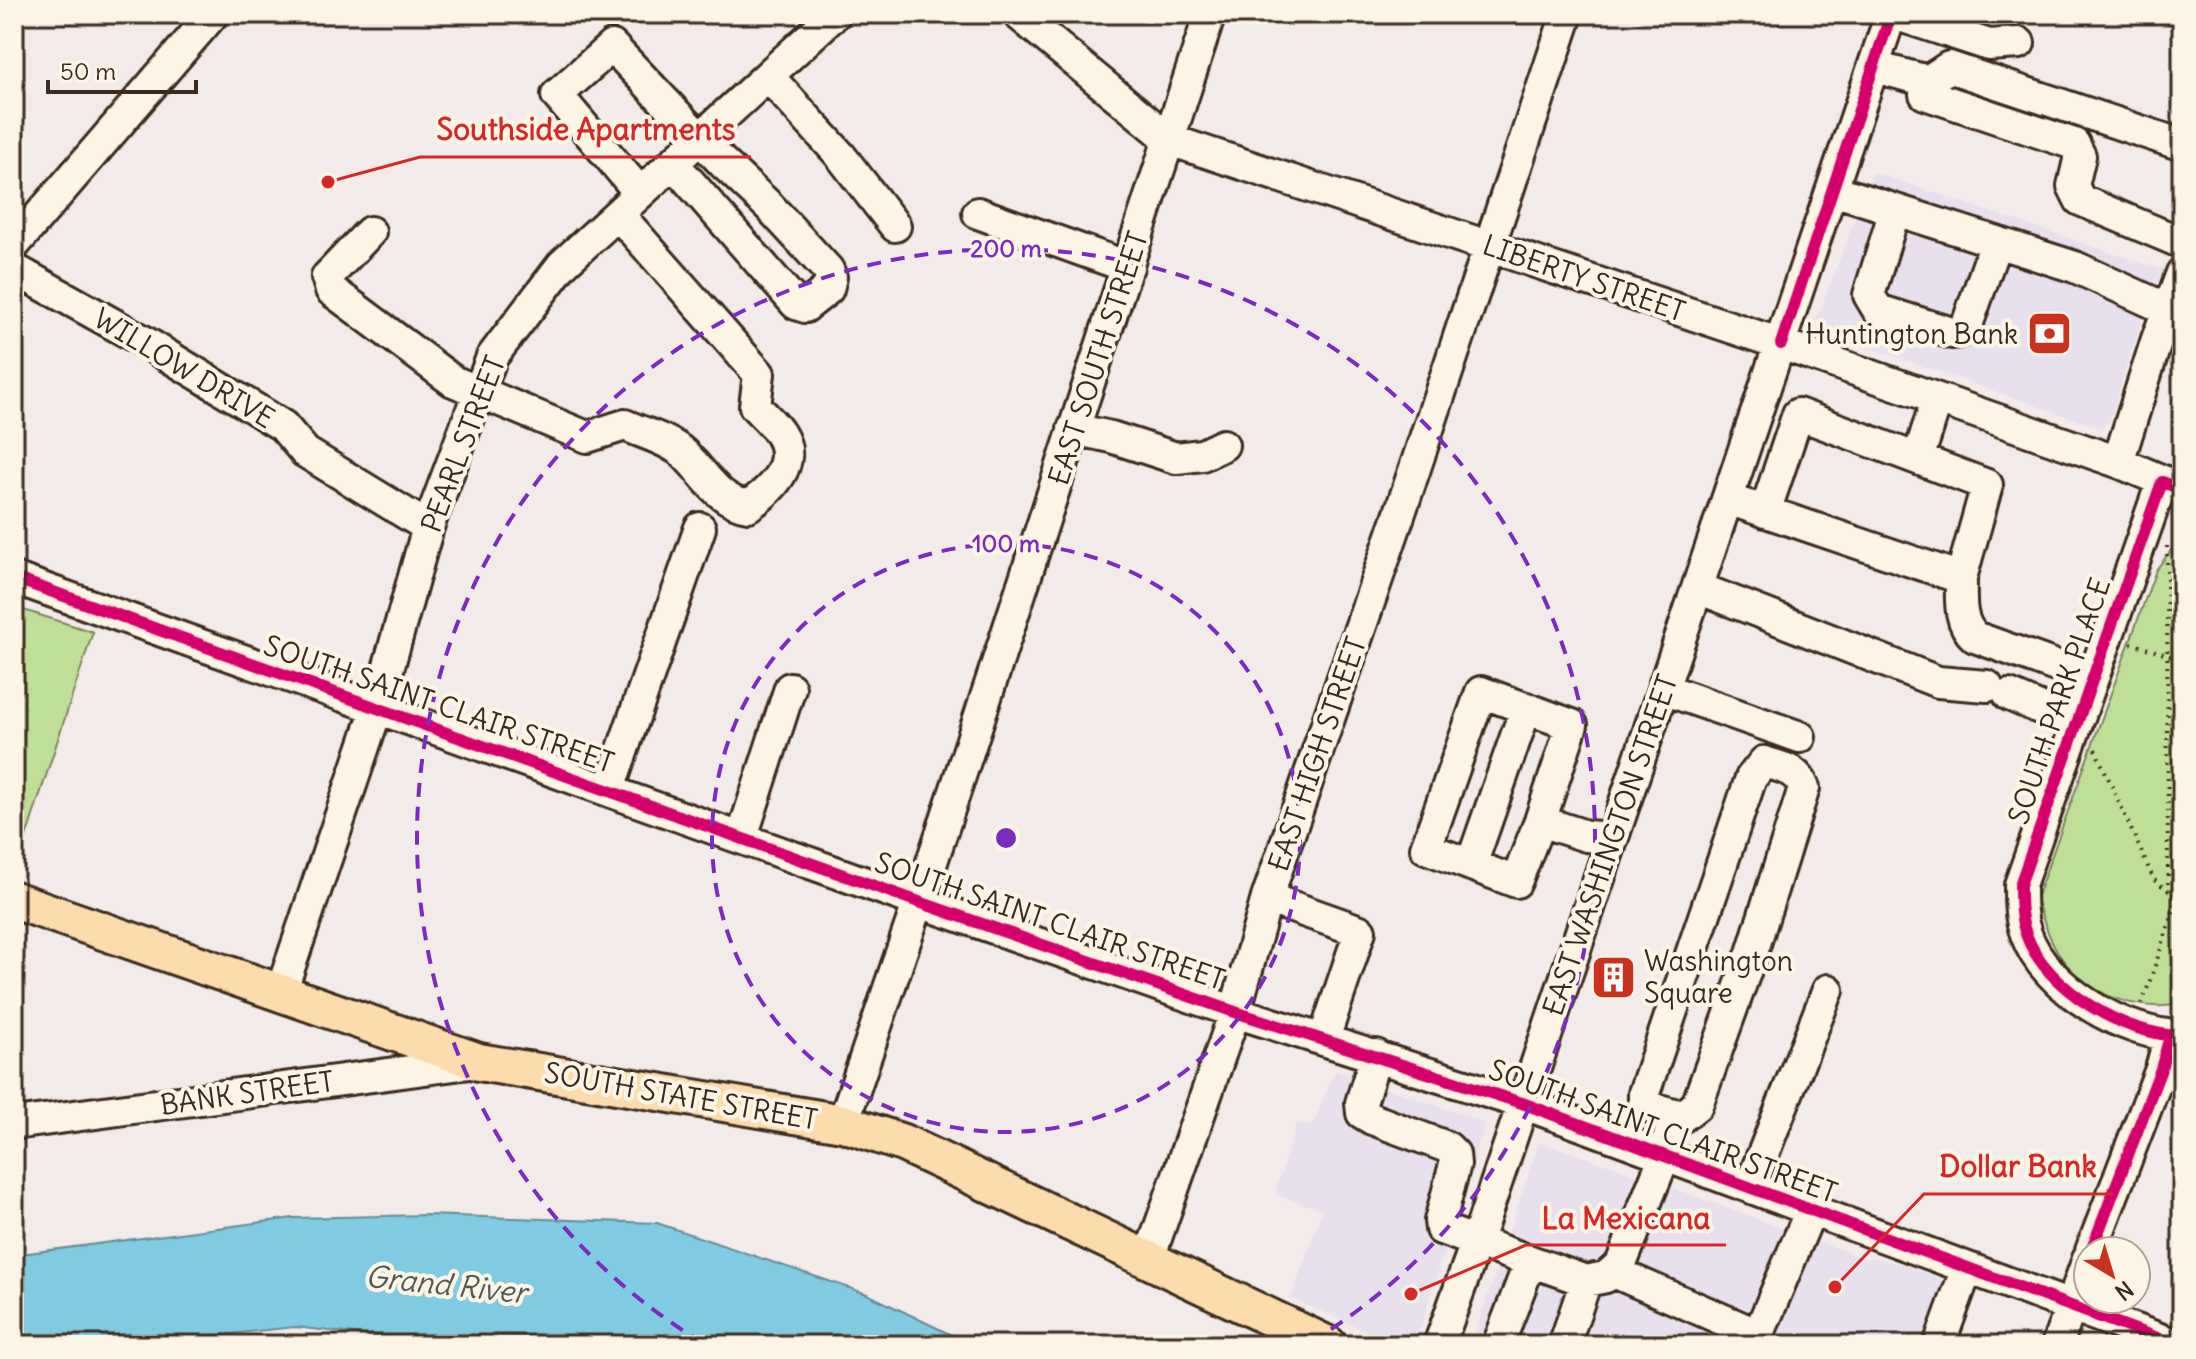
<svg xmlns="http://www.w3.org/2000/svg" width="2196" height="1359" viewBox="0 0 2196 1359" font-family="Delius,sans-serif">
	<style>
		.built { fill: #e8e0ed }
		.green { fill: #bfdf98; stroke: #7d845b; stroke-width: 2 }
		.water { fill: #81cbe2; stroke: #658b94; stroke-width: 2 }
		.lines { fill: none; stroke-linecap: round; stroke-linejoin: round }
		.minor-casing { stroke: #3b2a1e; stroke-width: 36 }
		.major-casing { stroke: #3b2a1e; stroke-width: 42 }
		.path { stroke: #3b2a1e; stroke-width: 4; stroke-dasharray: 2 6; stroke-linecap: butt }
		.minor { stroke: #fcf5e5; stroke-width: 30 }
		.major { stroke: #fcdcac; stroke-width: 36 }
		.cycleway-casing { stroke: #fcf5e5; stroke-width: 17 }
		.cycleway { stroke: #d6006c; stroke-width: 12 }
		.ring { fill: none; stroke: #7b2cbf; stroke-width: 4; stroke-dasharray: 14 10 }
		.labels { text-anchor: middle; stroke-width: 8; stroke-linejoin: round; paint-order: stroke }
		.street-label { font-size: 28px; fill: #3b2a1e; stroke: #fcf5e5 }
		.poi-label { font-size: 28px; fill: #3b2a1e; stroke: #fcf5e5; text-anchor: end }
		.water-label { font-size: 30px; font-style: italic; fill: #505a59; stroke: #fcf5e5 }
		.centre { fill: #7b2cbf; stroke: #fcf5e5; stroke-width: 4 }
		.ring-label { font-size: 24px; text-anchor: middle; font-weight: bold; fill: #7b2cbf; stroke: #fcf5e5; stroke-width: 8; stroke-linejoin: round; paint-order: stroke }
		.leader { fill: none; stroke: #d62828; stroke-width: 3 }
		.callout-dot { fill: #d62828; stroke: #fcf5e5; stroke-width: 3 }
		.callout-label { font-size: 30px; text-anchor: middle; font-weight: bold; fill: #d62828; stroke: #fcf5e5; stroke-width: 8; stroke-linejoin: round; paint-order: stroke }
	</style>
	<rect width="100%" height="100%" fill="#f3ebe9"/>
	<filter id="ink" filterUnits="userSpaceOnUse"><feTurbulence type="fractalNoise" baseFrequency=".0125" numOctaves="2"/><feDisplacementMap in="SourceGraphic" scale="16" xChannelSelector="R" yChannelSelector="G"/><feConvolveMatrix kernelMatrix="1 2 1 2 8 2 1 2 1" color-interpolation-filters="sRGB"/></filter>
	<g filter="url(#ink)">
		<path class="built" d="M 1873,172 L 2163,270 L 2137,334 L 2109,422 L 2102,427 L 2095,426 L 1821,331 L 1817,318 Z
			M 1335,1071 L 1477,1119 L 1485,1125 L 1460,1198 L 1416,1345 L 1399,1345 L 1291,1298 L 1322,1210 L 1275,1194 L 1296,1123 L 1312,1127 Z
			M 1539,1142 L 1616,1167 L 1866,1259 L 1875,1258 L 1906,1266 L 1959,1286 L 1935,1345 L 1471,1345 Z"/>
		<path class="green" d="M 2182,536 L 2182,1004 C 2139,1012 2086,996 2061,957 C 2049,939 2043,919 2036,899 L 2156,570 Z
			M 14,607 L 93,632 L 14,874 Z"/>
		<path class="water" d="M 427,1215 L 657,1223 L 867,1294 L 972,1345 L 608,1345 L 575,1336 L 398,1339 L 295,1327 L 127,1345 L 14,1345 L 14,1255 L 293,1218 Z"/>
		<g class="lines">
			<defs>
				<path id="minor" d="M 1018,14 L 1170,140 L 1781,344 L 2118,462 L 2182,489
					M 1894,14 L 1989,45 L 2019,43
					M 1874,67 L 1928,81 L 1949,67 L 2182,145
					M 768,76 L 840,155 L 895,226
					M 1928,81 L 1925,94 L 2074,144 L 2080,156 L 2073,186 L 2080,200 L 2182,243
					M 1833,190 L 2075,267 L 2169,310
					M 640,193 L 557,95 L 612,46 L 723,163 L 769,206 L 828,270 L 831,277 L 828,289 L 805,307 L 796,304 L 673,163
					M 1895,210 L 1869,295 L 1878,310 L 1952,333 L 1959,332 L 1967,325 L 1996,242
					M 978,213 L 1128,267
					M 370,232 L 327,277 L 331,290 L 453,381 L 587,437 L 625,425 C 642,433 667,439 682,452 C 704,471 716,501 748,506 C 770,491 799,464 780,434 C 774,424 763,415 755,406 L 759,374 L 618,214
					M 14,245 L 213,14
					M 14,269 L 140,339 L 283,426 L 305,452 L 428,527
					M 1073,429 L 1111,437 L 1176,458 L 1202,455 L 1223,445
					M 1918,459 L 1937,399
					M 2118,462 L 2157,339 L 2182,273
					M 2162,482 L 2020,885 C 2020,903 2020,918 2026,934 C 2045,989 2126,1036 2182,1036
					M 1728,499 L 1961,578 L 1987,485 L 1798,414 L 1765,512
					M 14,578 L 919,902 L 1235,1012 L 1522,1103 L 2176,1345
					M 1961,578 C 1961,599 1958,622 1975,637 L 2092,679
					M 1698,588 L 1938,682 L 1987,686
					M 1664,689 L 1800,737
					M 1481,692 L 1572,725 L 1540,821 L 1516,882 L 1426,848 Z
					M 2009,695 L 2077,724
					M 609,789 L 700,528
					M 1540,821 L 1586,836 L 1613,838
					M 742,837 L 790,688
					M 1471,865 L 1526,708
					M 1267,898 L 1360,931 L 1324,1039
					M 281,992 L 377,708 L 428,527 L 492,357 L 562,265 L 835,14
					M 1376,1055 L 1361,1103 L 1362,1113 L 1372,1119 L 1447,1147 L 1454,1154 L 1455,1164 L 1440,1221 L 1441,1229 L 1586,1281 L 1606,1277 L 1621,1264 L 1665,1155 L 1674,1114 L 1683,1116 L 1697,1105 L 1752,953 L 1804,788 C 1798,770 1782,767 1764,762 L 1751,778 L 1644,1093 L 1644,1101 L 1652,1108 L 1674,1114
					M 843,1123 L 926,880 L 1210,14
					M 14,1124 L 477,1062
					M 1750,1187 L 1828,990
					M 2091,1251 L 2161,1069 L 2170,1036
					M 1148,1261 L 1235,1012 L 1267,898 L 1405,498 L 1567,14
					M 1614,1272 L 1758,1335
					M 1439,1345 L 1476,1243 L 1891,14
					M 1498,1345 L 1530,1262
					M 1564,1345 L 1586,1281
					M 1754,1345 L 1811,1210
					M 1939,1345 L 1967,1268
					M 2057,1345 L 2088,1259"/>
				<path id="major" d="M 14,900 L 479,1062 L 843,1123 L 903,1143 L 1328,1345"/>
			</defs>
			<use href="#minor" class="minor-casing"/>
			<use href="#major" class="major-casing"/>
			<path class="path" d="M 2167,546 L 2168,890 L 2182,907
				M 2131,643 L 2182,660
				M 2095,749 L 2154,880 L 2168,890
				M 2142,1004 L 2182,886"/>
			<use href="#minor" class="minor"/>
			<use href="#major" class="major"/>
			<defs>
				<path id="cycleway" d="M 1781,344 L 1891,14
					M 2182,489 L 2162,482 L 2020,885 C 2020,903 2020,918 2026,934 C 2045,989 2126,1036 2182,1036
					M 14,578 L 919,902 L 1235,1012 L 1522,1103 L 2176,1345
					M 2091,1251 L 2161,1069 L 2170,1036"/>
			</defs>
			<use href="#cycleway" class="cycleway-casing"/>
			<use href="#cycleway" class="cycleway"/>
		</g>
	</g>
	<g class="ring">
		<circle cx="1006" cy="838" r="294"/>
		<path d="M703 1343A589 589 0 1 1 1309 1343"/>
	</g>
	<defs>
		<symbol id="bank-square" viewBox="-11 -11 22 22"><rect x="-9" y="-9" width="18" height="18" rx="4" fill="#c8321e" stroke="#fcf5e5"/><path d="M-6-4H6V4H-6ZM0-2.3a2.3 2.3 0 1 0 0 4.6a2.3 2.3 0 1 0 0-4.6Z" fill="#fff"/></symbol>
		<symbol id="building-square" viewBox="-11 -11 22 22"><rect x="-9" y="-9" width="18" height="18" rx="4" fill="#c8321e" stroke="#fcf5e5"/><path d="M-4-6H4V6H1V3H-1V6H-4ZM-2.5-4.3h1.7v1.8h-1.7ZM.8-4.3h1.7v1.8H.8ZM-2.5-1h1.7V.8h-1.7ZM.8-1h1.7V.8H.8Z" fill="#fff"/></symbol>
	</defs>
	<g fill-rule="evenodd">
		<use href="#bank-square" x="2024" y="308" width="51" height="51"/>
		<use href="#building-square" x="1588" y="952" width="51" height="51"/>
	</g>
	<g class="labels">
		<g class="street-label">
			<text transform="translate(1584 278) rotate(19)" y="10">LIBERTY STREET</text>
			<text transform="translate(1098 358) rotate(-72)" y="10">EAST SOUTH STREET</text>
			<text transform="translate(184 368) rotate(31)" y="10">WILLOW DRIVE</text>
			<text transform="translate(463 444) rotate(-69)" y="10">PEARL STREET</text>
			<text transform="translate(2059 701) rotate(-71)" y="10">SOUTH PARK PLACE</text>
			<text transform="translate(439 704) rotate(19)" y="10">SOUTH SAINT CLAIR STREET</text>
			<text transform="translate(1317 754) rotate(-71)" y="10">EAST HIGH STREET</text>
			<text transform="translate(1610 845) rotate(-71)" y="10">EAST WASHINGTON STREET</text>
			<text transform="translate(1050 921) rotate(19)" y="10">SOUTH SAINT CLAIR STREET</text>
			<text transform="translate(247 1093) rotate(-8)" y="10">BANK STREET</text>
			<text transform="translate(681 1096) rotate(10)" y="10">SOUTH STATE STREET</text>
			<text transform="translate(1663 1131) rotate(20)" y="10">SOUTH SAINT CLAIR STREET</text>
		</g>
		<g class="poi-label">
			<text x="2018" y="344">Huntington Bank</text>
			<text x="1644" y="971" text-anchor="start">Washington<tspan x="1644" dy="32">Square</tspan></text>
		</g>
		<g class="water-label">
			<text transform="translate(446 1285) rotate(6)" y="10">Grand River</text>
		</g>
	</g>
	<circle cx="1006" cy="838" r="12" class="centre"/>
	<g class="ring-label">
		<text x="1006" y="257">200 m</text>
		<text x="1006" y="552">100 m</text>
	</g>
	<path class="leader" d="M328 182L420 157H751M1835 1287L1924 1194H2113M1411 1294L1526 1245H1726"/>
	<g class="callout-dot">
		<circle cx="328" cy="182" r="8"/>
		<circle cx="1835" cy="1287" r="8"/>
		<circle cx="1411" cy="1294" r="8"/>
	</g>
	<g class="callout-label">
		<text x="586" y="140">Southside Apartments</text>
		<text x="2018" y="1177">Dollar Bank</text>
		<text x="1626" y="1229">La Mexicana</text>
	</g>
	<rect width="2196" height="1359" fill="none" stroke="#fcf5e5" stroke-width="48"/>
	<rect x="24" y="24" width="2148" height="1311" fill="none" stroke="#3b2a1e" stroke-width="3" filter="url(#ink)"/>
	<g transform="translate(2112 1275) rotate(142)"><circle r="38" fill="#fcf5e5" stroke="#afa495" stroke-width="2"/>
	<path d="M0-6L14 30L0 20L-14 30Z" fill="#c8321e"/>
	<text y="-12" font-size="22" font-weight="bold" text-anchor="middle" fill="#3b2a1e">N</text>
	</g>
	<path d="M48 80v12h148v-12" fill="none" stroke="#3b2a1e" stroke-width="4"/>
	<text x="60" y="80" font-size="24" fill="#3b2a1e" stroke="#fcf5e5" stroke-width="6" paint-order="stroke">50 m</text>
</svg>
